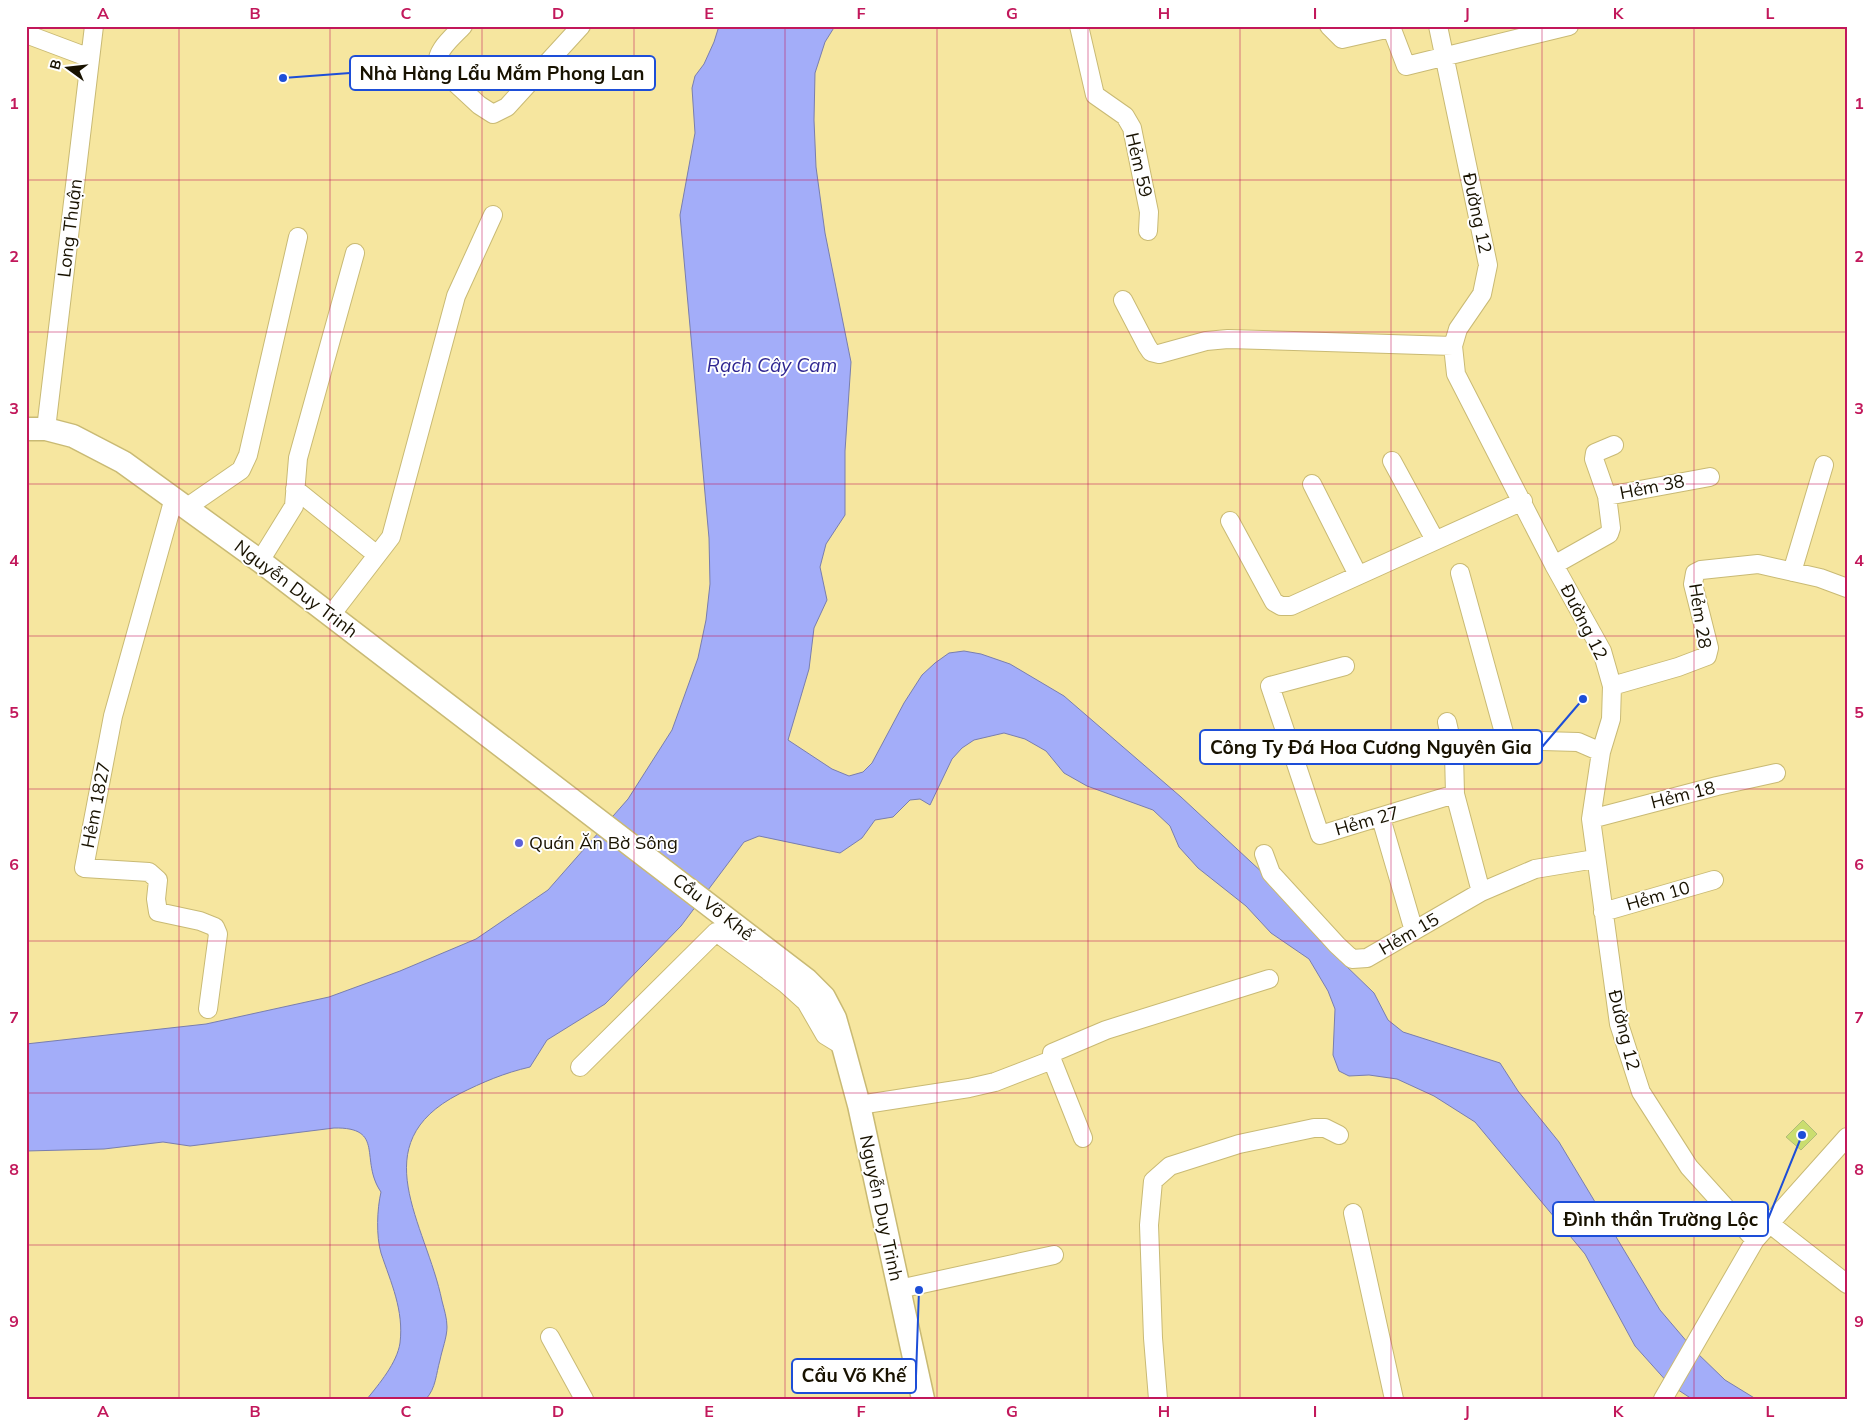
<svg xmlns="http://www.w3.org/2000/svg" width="1873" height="1425" viewBox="0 0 1873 1425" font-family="Mulish,sans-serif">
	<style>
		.water { fill: #a3adf9; stroke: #797eae }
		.building { fill: #cadd6f; stroke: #b0bc78 }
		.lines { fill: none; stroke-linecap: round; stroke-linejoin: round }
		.minor-casing { stroke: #c9ba74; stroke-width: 20 }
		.major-casing { stroke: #c9ba74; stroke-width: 25 }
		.minor { stroke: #fff; stroke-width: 18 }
		.major { stroke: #fff; stroke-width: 22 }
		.grid { fill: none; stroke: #c2185b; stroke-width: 1; stroke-opacity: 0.55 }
		.poi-dot { fill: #5c60d8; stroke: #fff; stroke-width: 2 }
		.labels { text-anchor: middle; stroke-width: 4; stroke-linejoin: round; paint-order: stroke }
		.street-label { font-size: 18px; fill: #181200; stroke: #fff }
		.poi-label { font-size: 18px; fill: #181200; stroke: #fff; text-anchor: start }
		.water-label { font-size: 19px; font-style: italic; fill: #2e2590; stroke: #fff }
		.leader { fill: none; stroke: #1d4ed8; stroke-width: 2 }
		.callout-dot { fill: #1d4ed8; stroke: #fff; stroke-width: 2 }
		.callout { fill: #fff; stroke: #1d4ed8; stroke-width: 2 }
		.callout-label { font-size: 19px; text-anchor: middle; font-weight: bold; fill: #181200 }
		.neatline { fill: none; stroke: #c2185b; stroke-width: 2 }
		.grid-label { font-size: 16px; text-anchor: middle; font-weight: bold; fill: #c2185b }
	</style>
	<rect width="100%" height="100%" fill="#f6e69f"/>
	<path class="water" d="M 719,26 L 835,26 L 825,42 L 815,73 L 814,120 L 816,167 L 825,233 L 851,362 L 845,451 L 845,515 L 826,544 L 820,567 L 827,600 L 814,628 L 809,669 L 788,740 L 832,769 L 849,776 L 863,772 L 872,763 L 904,703 L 922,675 L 935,663 L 949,653 L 964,651 L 981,654 L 1010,664 L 1064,696 L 1181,797 L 1265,875 L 1342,962 L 1374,993 L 1388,1020 L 1403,1032 L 1500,1063 L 1518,1091 L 1559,1142 L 1660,1310 L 1694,1350 L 1725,1380 L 1756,1399 L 1692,1399 L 1669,1384 L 1635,1346 L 1585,1254 L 1475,1122 L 1434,1096 L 1397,1079 L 1369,1075 L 1349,1076 L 1339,1071 L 1333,1055 L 1335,1009 L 1328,991 L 1309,959 L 1271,933 L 1246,906 L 1198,868 L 1179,847 L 1170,826 L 1153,810 L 1087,786 L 1064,773 L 1046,751 L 1025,739 L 1004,733 L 974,740 L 962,748 L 952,759 L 930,805 L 920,799 L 910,800 L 893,817 L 875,820 L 862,838 L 840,853 L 759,836 L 744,842 L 681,926 L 605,1004 L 547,1040 L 530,1067 C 504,1073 483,1082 459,1094 C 362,1144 426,1223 442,1301 C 444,1309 447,1318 447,1327 C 447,1337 442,1350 440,1360 C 436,1374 436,1388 426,1399 L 367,1399 C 379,1384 397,1363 400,1343 C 404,1310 391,1283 381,1253 C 376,1236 377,1209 381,1192 C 359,1160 386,1127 334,1128 L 190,1146 L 163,1142 L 104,1149 L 26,1151 L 26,1044 L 206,1024 L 329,997 L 400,971 L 476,939 L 548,890 L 628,799 L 672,730 L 698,658 L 706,620 L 710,584 L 709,538 L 680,215 L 695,133 L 692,88 L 695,76 L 704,64 L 714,42 Z"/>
	<path class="building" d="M 1803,1120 L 1817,1134 L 1801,1150 L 1786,1137 Z"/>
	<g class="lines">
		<defs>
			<path id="minor" d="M 463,26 C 453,37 434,51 438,67 L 479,105 L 493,114 L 507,107 L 581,26
				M 1079,26 L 1095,95 L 1125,116 L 1132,128 L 1149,212 L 1148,231
				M 1329,26 L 1342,39 L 1386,29 L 1393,32 L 1406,66 L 1569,26
				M 1438,26 L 1488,265 L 1482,294 L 1458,329 L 1453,346 L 1456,374 L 1554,565 L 1602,651 L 1612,686 L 1611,719 L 1601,752 L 1591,819 L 1619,1024 L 1641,1092 L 1689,1167 L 1755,1240
				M 26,34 L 90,58
				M 1123,300 L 1147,346 L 1151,352 L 1159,354 L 1206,341 L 1228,339 L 1453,346
				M 46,429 L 94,26
				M 1392,461 L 1435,540
				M 1312,484 L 1358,575
				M 295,489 L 377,555
				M 1607,496 L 1594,459 L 1595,453 L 1614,445
				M 174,498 L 113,716 L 84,868 L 149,872 L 158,880 L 156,899 L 158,912 L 200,921 L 215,927 L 218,934 L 208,1009
				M 186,508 L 241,470 L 248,455 L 298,237
				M 1230,521 L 1274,602 L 1281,606 L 1291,606 L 1523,501
				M 260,561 L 294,506 L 298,458 L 355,253
				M 1554,565 L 1609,534 L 1611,528 L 1607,496 L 1710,477
				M 1792,572 L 1824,465
				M 1460,573 L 1506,740
				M 331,615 L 391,537 L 456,296 L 493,215
				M 1345,666 L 1270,686 L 1320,835 L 1455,794 L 1454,753 L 1506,740 L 1578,742 L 1601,752
				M 1612,686 L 1678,667 L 1707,656 L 1709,648 L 1693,584 L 1695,573 L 1701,570 L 1758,564 L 1820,578 L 1847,588
				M 1447,722 L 1454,753
				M 1455,794 L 1481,892
				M 1381,818 L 1414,931
				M 1591,819 L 1717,786 L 1776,773
				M 1264,854 L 1271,873 L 1337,945 L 1352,959 L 1367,958 L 1481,892 L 1535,869 L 1595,859
				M 1603,912 L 1714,880
				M 1052,1060 L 1052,1053 L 1106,1030 L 1269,979
				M 580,1067 L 716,932 L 786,984 L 806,1002 L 825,1035 L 843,1046
				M 859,1105 L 969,1088 L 995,1082 L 1052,1060 L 1083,1138
				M 1353,1213 L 1394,1399
				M 1770,1224 L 1847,1284
				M 899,1289 L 1054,1255
				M 550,1337 L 584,1399
				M 1158,1399 L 1153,1338 L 1149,1225 L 1153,1181 L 1170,1166 L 1239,1144 L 1314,1128 L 1325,1128 L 1339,1135
				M 1663,1399 L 1755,1240 L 1847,1137"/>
			<path id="major" d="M 26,429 L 46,429 L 73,436 L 123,462 L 260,561 L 807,980 L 824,997 L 835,1018 L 843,1046 L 859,1105 L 923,1399"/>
		</defs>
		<use href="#minor" class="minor-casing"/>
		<use href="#major" class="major-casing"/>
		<use href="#minor" class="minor"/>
		<use href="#major" class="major"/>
	</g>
	<path class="grid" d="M 179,26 L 179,1399M 330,26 L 330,1399M 482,26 L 482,1399M 634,26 L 634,1399M 785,26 L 785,1399M 937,26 L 937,1399M 1088,26 L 1088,1399M 1240,26 L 1240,1399M 1391,26 L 1391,1399M 1542,26 L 1542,1399M 1694,26 L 1694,1399M 26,180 L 1847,180M 26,332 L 1847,332M 26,484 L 1847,484M 26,636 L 1847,636M 26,789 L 1847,789M 26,941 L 1847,941M 26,1093 L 1847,1093M 26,1245 L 1847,1245"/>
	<circle class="poi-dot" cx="519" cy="843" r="5"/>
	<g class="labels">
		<g class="street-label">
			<text transform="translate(1139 165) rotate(77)" y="6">Hẻm 59</text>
			<text transform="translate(1477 213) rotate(78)" y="6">Đường 12</text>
			<text transform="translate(70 228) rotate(-83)" y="6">Long Thuận</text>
			<text transform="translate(1652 487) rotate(-11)" y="6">Hẻm 38</text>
			<text transform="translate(296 589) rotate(37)" y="6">Nguyễn Duy Trinh</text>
			<text transform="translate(1700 616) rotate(81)" y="6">Hẻm 28</text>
			<text transform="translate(1584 622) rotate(63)" y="6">Đường 12</text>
			<text transform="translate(1683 795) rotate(-14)" y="6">Hẻm 18</text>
			<text transform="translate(96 805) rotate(-79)" y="6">Hẻm 1827</text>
			<text transform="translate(1367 821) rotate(-16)" y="6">Hẻm 27</text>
			<text transform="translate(1658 896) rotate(-16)" y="6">Hẻm 10</text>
			<text transform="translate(713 907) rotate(38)" y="6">Cầu Võ Khế</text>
			<text transform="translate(1409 934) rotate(-30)" y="6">Hẻm 15</text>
			<text transform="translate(1624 1030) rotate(76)" y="6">Đường 12</text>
			<text transform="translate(881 1208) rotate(78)" y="6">Nguyễn Duy Trinh</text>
		</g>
		<g class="poi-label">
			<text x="529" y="849">Quán Ăn Bờ Sông</text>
		</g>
		<g class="water-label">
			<text x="772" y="372">Rạch Cây Cam</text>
		</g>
	</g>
	<path class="leader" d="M283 78L350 73M1583 699L1542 747M1802 1135L1768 1219M919 1290L916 1376"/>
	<g class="callout-dot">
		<circle cx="283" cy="78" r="5"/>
		<circle cx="1583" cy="699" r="5"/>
		<circle cx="1802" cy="1135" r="5"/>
		<circle cx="919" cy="1290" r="5"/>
	</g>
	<g class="callout">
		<rect x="350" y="56" width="305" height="34" rx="5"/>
		<rect x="1200" y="730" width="342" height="34" rx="5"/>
		<rect x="1553" y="1202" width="215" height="34" rx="5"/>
		<rect x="792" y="1359" width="124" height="34" rx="5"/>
	</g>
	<g class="callout-label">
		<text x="502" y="80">Nhà Hàng Lẩu Mắm Phong Lan</text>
		<text x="1371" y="754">Công Ty Đá Hoa Cương Nguyên Gia</text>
		<text x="1661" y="1226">Đình thần Trường Lộc</text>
		<text x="854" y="1382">Cầu Võ Khế</text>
	</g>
	<rect width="1873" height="1425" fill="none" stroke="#ffffff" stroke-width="55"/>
	<g transform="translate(68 68) rotate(285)" stroke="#ffffff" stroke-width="4" paint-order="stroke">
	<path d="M0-4L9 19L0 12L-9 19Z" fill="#181200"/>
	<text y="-8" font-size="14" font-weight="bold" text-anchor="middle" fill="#181200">B</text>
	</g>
	<rect x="28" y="28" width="1818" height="1370" class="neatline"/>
	<g class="grid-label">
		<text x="103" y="19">A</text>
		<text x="255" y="19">B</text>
		<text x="406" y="19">C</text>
		<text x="558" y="19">D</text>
		<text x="709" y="19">E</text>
		<text x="861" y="19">F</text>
		<text x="1012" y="19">G</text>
		<text x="1164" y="19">H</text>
		<text x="1315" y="19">I</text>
		<text x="1467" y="19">J</text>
		<text x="1618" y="19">K</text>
		<text x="1770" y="19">L</text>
		<text x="14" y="109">1</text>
		<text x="1859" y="109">1</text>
		<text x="14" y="262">2</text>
		<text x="1859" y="262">2</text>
		<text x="14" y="414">3</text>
		<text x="1859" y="414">3</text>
		<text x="14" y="566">4</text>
		<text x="1859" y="566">4</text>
		<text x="14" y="718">5</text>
		<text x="1859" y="718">5</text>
		<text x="14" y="870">6</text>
		<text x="1859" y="870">6</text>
		<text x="14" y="1023">7</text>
		<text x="1859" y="1023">7</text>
		<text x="14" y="1175">8</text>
		<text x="1859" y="1175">8</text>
		<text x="14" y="1327">9</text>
		<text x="1859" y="1327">9</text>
		<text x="103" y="1417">A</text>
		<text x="255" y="1417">B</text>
		<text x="406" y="1417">C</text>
		<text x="558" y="1417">D</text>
		<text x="709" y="1417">E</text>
		<text x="861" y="1417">F</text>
		<text x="1012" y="1417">G</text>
		<text x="1164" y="1417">H</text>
		<text x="1315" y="1417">I</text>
		<text x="1467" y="1417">J</text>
		<text x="1618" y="1417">K</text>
		<text x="1770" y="1417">L</text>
	</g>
</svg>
